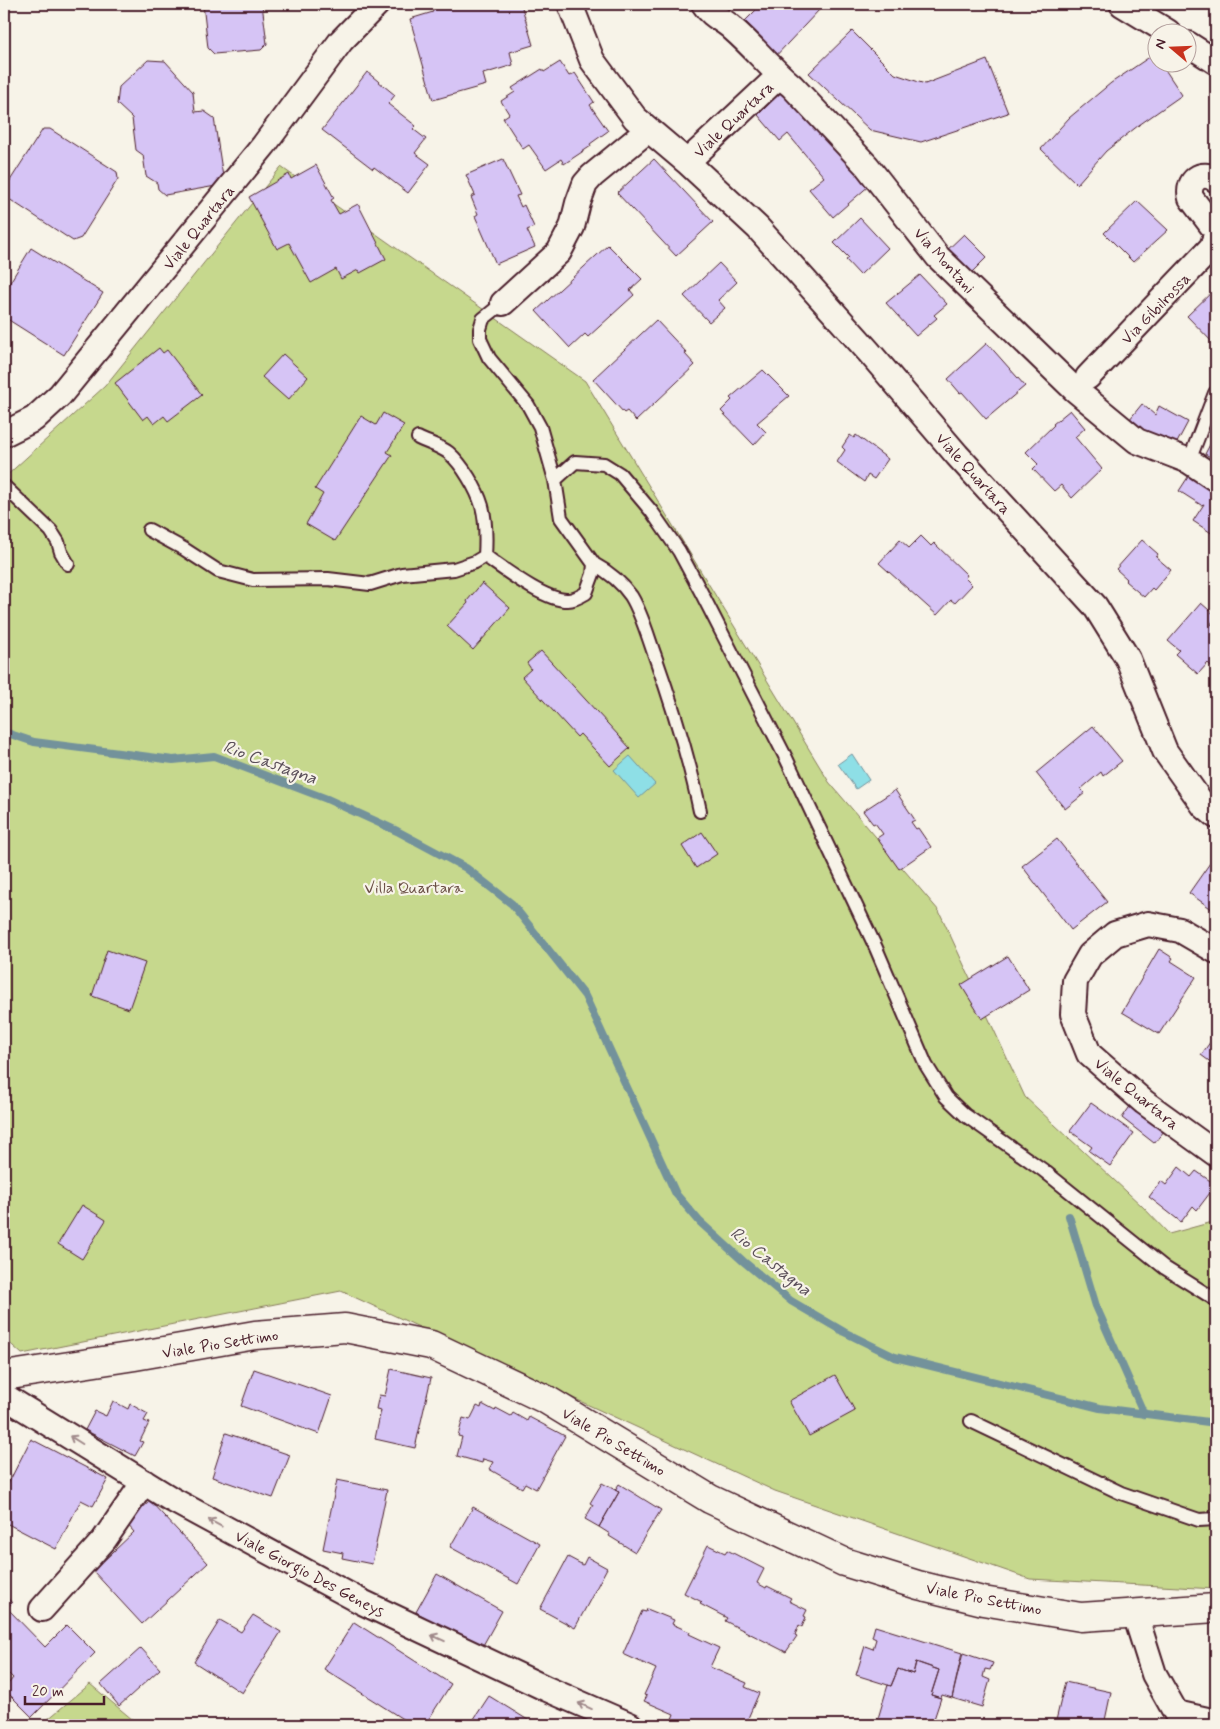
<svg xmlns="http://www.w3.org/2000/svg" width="1220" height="1729" viewBox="0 0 1220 1729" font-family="Mynerve,sans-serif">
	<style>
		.green { fill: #c6d88d; stroke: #887c5c }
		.water { fill: #8edfe6; stroke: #73929b }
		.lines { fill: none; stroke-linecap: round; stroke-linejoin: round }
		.stream { stroke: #73929b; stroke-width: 8 }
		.building { fill: #d6c4f5; stroke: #4a1f2b }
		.lane-casing { stroke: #4a1f2b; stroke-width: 16 }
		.street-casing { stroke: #4a1f2b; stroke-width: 28 }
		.secondary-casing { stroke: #4a1f2b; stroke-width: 31 }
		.lane { stroke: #f7f3e8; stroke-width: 12 }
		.street { stroke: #f7f3e8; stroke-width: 24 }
		.secondary { stroke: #f7f3e8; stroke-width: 28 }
		.oneway { stroke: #a0898a }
		.labels { text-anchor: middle; stroke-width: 4.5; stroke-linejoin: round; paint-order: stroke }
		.street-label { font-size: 16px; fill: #4a1f2b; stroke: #f7f3e8 }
		.park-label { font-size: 16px; fill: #694d44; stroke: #f7f3e8 }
		.water-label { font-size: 18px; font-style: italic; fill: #5b4f5a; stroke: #f7f3e8 }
	</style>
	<rect width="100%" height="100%" fill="#f7f3e8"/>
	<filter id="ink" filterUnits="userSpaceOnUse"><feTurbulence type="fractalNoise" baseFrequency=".02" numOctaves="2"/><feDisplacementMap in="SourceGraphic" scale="10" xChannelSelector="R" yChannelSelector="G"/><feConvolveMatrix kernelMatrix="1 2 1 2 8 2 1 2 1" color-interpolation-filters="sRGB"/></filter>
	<g filter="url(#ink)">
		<path class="green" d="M 281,167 L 585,381 L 829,782 L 939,911 L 1025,1097 L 1142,1206 L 1169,1234 L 1216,1221 L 1216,1589 L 1030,1579 L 775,1491 L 341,1291 L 22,1354 L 4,1338 L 4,478 L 105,386 Z
			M 90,1684 L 139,1725 L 41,1725 Z"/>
		<path class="water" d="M 852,754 L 869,780 L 856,789 L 838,764 Z
			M 630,756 L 655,784 L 639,798 L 614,770 Z"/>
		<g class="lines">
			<path class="stream" d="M 4,732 L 34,742 L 173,760 L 214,756 L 327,799 L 397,831 L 466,868 L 512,904 L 585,996 L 676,1194 L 700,1222 L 743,1261 L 791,1301 L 844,1332 L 895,1357 L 1100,1408 L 1216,1423
				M 1069,1216 L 1096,1306 L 1144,1414"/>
		</g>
		<path class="building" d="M 203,4 L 262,4 L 267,44 L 261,50 L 214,54 L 208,48 Z
			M 431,4 L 521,4 L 533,45 L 510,52 L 513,65 L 483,74 L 486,85 L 433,100 L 410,19 L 433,12 Z
			M 762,4 L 788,4 L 789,5 L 791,4 L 815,4 L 820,9 L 772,60 L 757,34 L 745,21 Z
			M 987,4 L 999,4 L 995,9 Z
			M 852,31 L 895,74 L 925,84 L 987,60 L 1008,113 L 921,142 L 870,130 L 809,73 Z
			M 1154,54 L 1158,59 L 1158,62 L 1160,62 L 1182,95 L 1139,125 L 1106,151 L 1077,184 L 1041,149 L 1069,118 L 1111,83 Z
			M 148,60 L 165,61 L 193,92 L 195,112 L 204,111 L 214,118 L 223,177 L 216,186 L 165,195 L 158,189 L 157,183 L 146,176 L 143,155 L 136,150 L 132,118 L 117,104 L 119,87 Z
			M 560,62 L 569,76 L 575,73 L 594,102 L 590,105 L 608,131 L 590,144 L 591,146 L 564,164 L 561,159 L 546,169 L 529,145 L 523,149 L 503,118 L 509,114 L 501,101 L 515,92 L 512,88 L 542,69 L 544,72 Z
			M 367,72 L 395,95 L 388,104 L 416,126 L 413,129 L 426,139 L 415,153 L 430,164 L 408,193 L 374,167 L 373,169 L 322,130 Z
			M 785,88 L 871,184 L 833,217 L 809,189 L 824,177 L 788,134 L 780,141 L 758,115 Z
			M 43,129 L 50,129 L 117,172 L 118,179 L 81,238 L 73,241 L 6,197 L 4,190 Z
			M 503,159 L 520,195 L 516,196 L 521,207 L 524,205 L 534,227 L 527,230 L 535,247 L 496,264 L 475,216 L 478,214 L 471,197 L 475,195 L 466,175 Z
			M 654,159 L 713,222 L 676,256 L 617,193 Z
			M 316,165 L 334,198 L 331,200 L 339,214 L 358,204 L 386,259 L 360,273 L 358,270 L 341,279 L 336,269 L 311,283 L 289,243 L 277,249 L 249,197 L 289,174 L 291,179 Z
			M 1137,201 L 1168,230 L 1133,262 L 1104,233 Z
			M 860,218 L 888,248 L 860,275 L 846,260 L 849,258 L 834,243 Z
			M 964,234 L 987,257 L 966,278 L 943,254 Z
			M 608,245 L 642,279 L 630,290 L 634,295 L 588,337 L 585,334 L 570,348 L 536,311 Z
			M 31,248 L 103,293 L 64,355 L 4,317 L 4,292 Z
			M 719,263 L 737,282 L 718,300 L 725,308 L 709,322 L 684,296 Z
			M 920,275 L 947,304 L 934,315 L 937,318 L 916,336 L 886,303 Z
			M 1216,288 L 1216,343 L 1215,345 L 1187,316 Z
			M 656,320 L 687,353 L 685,354 L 695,365 L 636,421 L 627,411 L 624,413 L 593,379 Z
			M 987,343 L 1025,386 L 986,419 L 962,392 L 960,393 L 948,379 Z
			M 159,348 L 163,353 L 167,350 L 202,395 L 168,421 L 164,416 L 154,424 L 148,416 L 143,420 L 115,383 Z
			M 283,354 L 308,377 L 288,400 L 262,377 Z
			M 763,370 L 789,396 L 757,423 L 766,432 L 754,445 L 721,411 L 732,400 L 730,398 Z
			M 1142,404 L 1155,415 L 1159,406 L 1188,422 L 1172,452 L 1125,425 Z
			M 1070,410 L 1085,428 L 1075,437 L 1102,469 L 1072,498 L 1061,485 L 1054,491 L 1033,469 L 1038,464 L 1026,452 L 1054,425 L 1053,424 Z
			M 383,413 L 404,425 L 387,452 L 392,455 L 335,541 L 306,524 L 323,494 L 315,489 L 361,416 L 376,425 Z
			M 1216,433 L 1216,460 L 1205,454 Z
			M 850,435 L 854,438 L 856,435 L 888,459 L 874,479 L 868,475 L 864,482 L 837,462 L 845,450 L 842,447 Z
			M 1190,474 L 1216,484 L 1216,536 L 1193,521 L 1204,504 L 1201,505 L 1179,491 Z
			M 921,536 L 931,546 L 934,543 L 967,575 L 965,578 L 972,585 L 955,603 L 951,600 L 937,615 L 879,563 L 900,540 L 909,548 Z
			M 1142,540 L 1158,554 L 1156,557 L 1171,570 L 1154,590 L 1152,588 L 1144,597 L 1125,581 L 1127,579 L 1116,569 Z
			M 482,583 L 510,608 L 473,650 L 447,626 L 468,603 L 467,601 Z
			M 1201,603 L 1216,616 L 1211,624 L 1216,629 L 1216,660 L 1211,666 L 1208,663 L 1198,674 L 1175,654 L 1179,650 L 1168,641 Z
			M 541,651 L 630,748 L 610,766 L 580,734 L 577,737 L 522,677 L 531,669 L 527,663 Z
			M 1093,726 L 1122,761 L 1103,776 L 1101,772 L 1081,789 L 1085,793 L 1065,809 L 1036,773 Z
			M 895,790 L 915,820 L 911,822 L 916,829 L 918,828 L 931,847 L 899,869 L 877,838 L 883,834 L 875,823 L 873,824 L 863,811 Z
			M 702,832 L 717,854 L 696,868 L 682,846 Z
			M 1057,839 L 1107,902 L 1071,930 L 1022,866 Z
			M 1210,863 L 1216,867 L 1216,912 L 1189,893 Z
			M 1159,949 L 1173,958 L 1171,961 L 1196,977 L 1159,1034 L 1122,1012 Z
			M 107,950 L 145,963 L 129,1009 L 92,996 Z
			M 1008,956 L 1029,990 L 982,1019 L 961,985 Z
			M 1216,1034 L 1216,1066 L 1201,1055 Z
			M 1091,1103 L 1134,1133 L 1110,1166 L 1089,1151 L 1092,1147 L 1070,1131 Z
			M 1131,1105 L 1165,1130 L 1154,1143 L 1122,1118 Z
			M 1179,1167 L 1191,1177 L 1196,1171 L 1216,1185 L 1197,1210 L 1193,1206 L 1181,1222 L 1149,1197 L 1161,1181 L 1166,1185 Z
			M 82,1205 L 106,1220 L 82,1259 L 58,1244 Z
			M 254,1369 L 332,1396 L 319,1434 L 241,1406 Z
			M 391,1369 L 431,1378 L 415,1448 L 375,1439 L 381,1410 L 376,1409 L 379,1395 L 385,1396 Z
			M 835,1375 L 855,1411 L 809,1436 L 789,1401 Z
			M 113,1401 L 128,1409 L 130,1404 L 148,1414 L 144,1421 L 149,1423 L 140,1441 L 143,1442 L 135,1456 L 85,1430 L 95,1411 L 106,1416 Z
			M 482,1404 L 495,1411 L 496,1408 L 511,1416 L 513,1413 L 527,1421 L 529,1417 L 565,1436 L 536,1489 L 525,1483 L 522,1488 L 489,1469 L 493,1462 L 483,1459 L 482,1463 L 457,1456 L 462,1437 L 458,1436 L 463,1418 L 470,1420 L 477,1406 L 481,1408 Z
			M 226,1433 L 290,1455 L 273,1498 L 212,1477 Z
			M 31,1439 L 108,1479 L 93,1506 L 81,1500 L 56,1549 L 4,1522 L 4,1492 Z
			M 337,1480 L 387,1490 L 372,1564 L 342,1558 L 343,1553 L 323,1549 Z
			M 602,1483 L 619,1492 L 599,1527 L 585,1519 L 593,1505 L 590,1503 Z
			M 619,1484 L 661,1510 L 635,1552 L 609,1536 L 610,1534 L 599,1527 L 619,1492 L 615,1490 Z
			M 150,1501 L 208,1563 L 142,1624 L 93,1571 L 134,1532 L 126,1523 Z
			M 473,1507 L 540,1544 L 518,1584 L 450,1547 Z
			M 708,1545 L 725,1553 L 727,1550 L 764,1569 L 757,1583 L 766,1588 L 767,1586 L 791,1598 L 789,1601 L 807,1610 L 804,1616 L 806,1617 L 802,1627 L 799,1625 L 795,1635 L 797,1636 L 786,1652 L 725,1621 L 727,1618 L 700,1604 L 702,1602 L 684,1593 Z
			M 568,1557 L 583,1565 L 587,1557 L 607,1568 L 575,1628 L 540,1609 Z
			M 437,1574 L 502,1611 L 481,1649 L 416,1612 Z
			M 4,1594 L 12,1603 L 7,1608 L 45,1647 L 67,1625 L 95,1653 L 32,1717 L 4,1689 L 13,1678 L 4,1669 Z
			M 647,1609 L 674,1620 L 672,1624 L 690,1632 L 689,1634 L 719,1648 L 710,1667 L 747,1683 L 745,1687 L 759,1693 L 745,1725 L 686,1725 L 672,1719 L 674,1714 L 644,1701 L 647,1696 L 644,1695 L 656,1669 L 623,1654 L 642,1611 L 646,1612 Z
			M 253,1615 L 281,1632 L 242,1693 L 194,1662 L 220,1620 L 241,1632 Z
			M 354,1622 L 451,1684 L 425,1725 L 412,1725 L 324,1669 Z
			M 875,1626 L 962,1653 L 952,1698 L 942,1695 L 941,1698 L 931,1695 L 939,1670 L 916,1662 L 913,1674 L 898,1669 L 891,1686 L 856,1675 L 865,1646 L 873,1649 L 876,1639 L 872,1637 Z
			M 141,1648 L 160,1669 L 119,1706 L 101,1684 Z
			M 963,1653 L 993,1663 L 990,1670 L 985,1669 L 983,1677 L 990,1680 L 982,1707 L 952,1698 Z
			M 916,1662 L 939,1670 L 931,1695 L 941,1698 L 932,1725 L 876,1725 L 888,1685 L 891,1686 L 898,1669 L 913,1674 Z
			M 1065,1682 L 1111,1692 L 1104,1725 L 1055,1725 Z
			M 489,1696 L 536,1725 L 470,1725 Z"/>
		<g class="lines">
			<defs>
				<path id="lane" d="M 418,438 C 428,443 440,446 449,453 C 462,464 477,489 482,506 C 486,521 486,540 485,556
					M 1189,461 L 1215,393
					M 555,480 L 575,462 L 604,464 L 620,474 L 652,512 L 679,551 L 701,592 L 786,758 L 876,948 L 926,1065 L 946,1097 L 965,1115 L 1043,1170 L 1165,1268 L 1216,1300
					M 4,486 L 51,531 L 58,542 L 61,552 L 68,564
					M 149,530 L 184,549 L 218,571 L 253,580 L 328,579 L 370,584 L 402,574 L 454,569 L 475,562 L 485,556
					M 485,556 C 504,569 545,601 568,600 C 574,600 581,596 586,593 L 593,574 L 594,564 L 561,518 L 555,480 L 540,427 L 528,405 L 489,358 L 480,339 L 480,329 L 483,319 L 503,303
					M 594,564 C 609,572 621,582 631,596 C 642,614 648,637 655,656 C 673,707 689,758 700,811
					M 971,1421 L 1121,1493 L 1199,1520 L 1216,1519"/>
				<path id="street" d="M 570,4 L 592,60 L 635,118 L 687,162 L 758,228 L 869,352 L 957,455 L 1095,606 L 1128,659 L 1165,751 L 1204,806 L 1216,816
					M 704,4 C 713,18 723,19 733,29 C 754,47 771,69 792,86 L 867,166 L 938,257 L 1074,389 L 1137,441 L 1189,461 L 1216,479
					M 1122,4 L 1168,32
					M 1188,44 L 1216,62
					M 687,162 L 779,76
					M 1216,180 C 1202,169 1186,181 1191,198 L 1216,231
					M 503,303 L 559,252 L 572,227 L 578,203 L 585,184 L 592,176 L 648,130
					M 1088,377 L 1212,247 L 1216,235
					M 4,434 L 34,419 L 60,395 L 264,145 L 341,41 L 377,4
					M 1216,951 L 1180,930 L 1148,924 L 1115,934 L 1090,955 L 1075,981 L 1073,1014 L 1089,1054 L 1144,1102 L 1216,1154
					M 4,1396 L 171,1499 L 362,1602 L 547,1689 L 630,1725
					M 42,1609 L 104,1540 L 144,1482
					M 1135,1614 L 1154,1674 L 1176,1713 L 1216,1722"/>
				<path id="secondary" d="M 4,1376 L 135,1356 L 255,1335 L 345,1328 L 431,1345 L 547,1400 L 710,1499 L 844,1562 L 918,1585 L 983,1601 L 1081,1617 L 1216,1608"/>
			</defs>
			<use href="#lane" class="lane-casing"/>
			<use href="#street" class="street-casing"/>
			<use href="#secondary" class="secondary-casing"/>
			<use href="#lane" class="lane"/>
			<use href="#street" class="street"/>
			<use href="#secondary" class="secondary"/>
		</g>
		<defs><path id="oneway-shaft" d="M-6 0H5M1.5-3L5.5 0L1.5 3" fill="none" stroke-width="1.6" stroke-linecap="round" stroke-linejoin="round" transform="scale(1.25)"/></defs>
		<g class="oneway">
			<use href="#oneway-shaft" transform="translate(76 1440) rotate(-148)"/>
			<use href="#oneway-shaft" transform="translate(215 1523) rotate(-152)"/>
			<use href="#oneway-shaft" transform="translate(438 1638) rotate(-155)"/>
			<use href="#oneway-shaft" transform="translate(585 1706) rotate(-156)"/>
		</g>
	</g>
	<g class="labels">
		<g class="street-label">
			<text transform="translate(733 119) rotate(-43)" y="6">Viale Quartara</text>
			<text transform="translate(198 227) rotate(-51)" y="6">Viale Quartara</text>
			<text transform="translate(945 260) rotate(48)" y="6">Via Montani</text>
			<text transform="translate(1155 308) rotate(-46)" y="6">Via Gibilrossa</text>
			<text transform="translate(974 473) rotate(48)" y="6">Viale Quartara</text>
			<text transform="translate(1137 1093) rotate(39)" y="6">Viale Quartara</text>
			<text transform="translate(220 1343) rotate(-9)" y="6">Viale Pio Settimo</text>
			<text transform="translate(614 1441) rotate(31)" y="6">Viale Pio Settimo</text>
			<text transform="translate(310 1573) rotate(28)" y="6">Viale Giorgio Des Geneys</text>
			<text transform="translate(984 1598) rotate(11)" y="6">Viale Pio Settimo</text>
		</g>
		<g class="park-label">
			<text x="414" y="893">Villa Quartara</text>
		</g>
		<g class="water-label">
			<text transform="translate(270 762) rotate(20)" y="6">Rio Castagna</text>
			<text transform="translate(771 1261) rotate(39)" y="6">Rio Castagna</text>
		</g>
	</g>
	<rect width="1220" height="1729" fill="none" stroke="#f7f3e8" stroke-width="20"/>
	<rect x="10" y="10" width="1200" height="1709" fill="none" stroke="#4a1f2b" stroke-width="2" filter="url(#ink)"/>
	<g transform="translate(1172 48) rotate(289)"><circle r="24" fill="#f7f3e8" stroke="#b29e9c"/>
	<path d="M0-4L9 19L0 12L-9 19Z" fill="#c8321e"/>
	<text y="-8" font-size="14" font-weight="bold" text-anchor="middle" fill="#4a1f2b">N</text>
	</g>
	<path d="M25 1696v8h79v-8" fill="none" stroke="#4a1f2b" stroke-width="2.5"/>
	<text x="32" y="1696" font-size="15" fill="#4a1f2b" stroke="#f7f3e8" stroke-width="4" paint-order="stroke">20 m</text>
</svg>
